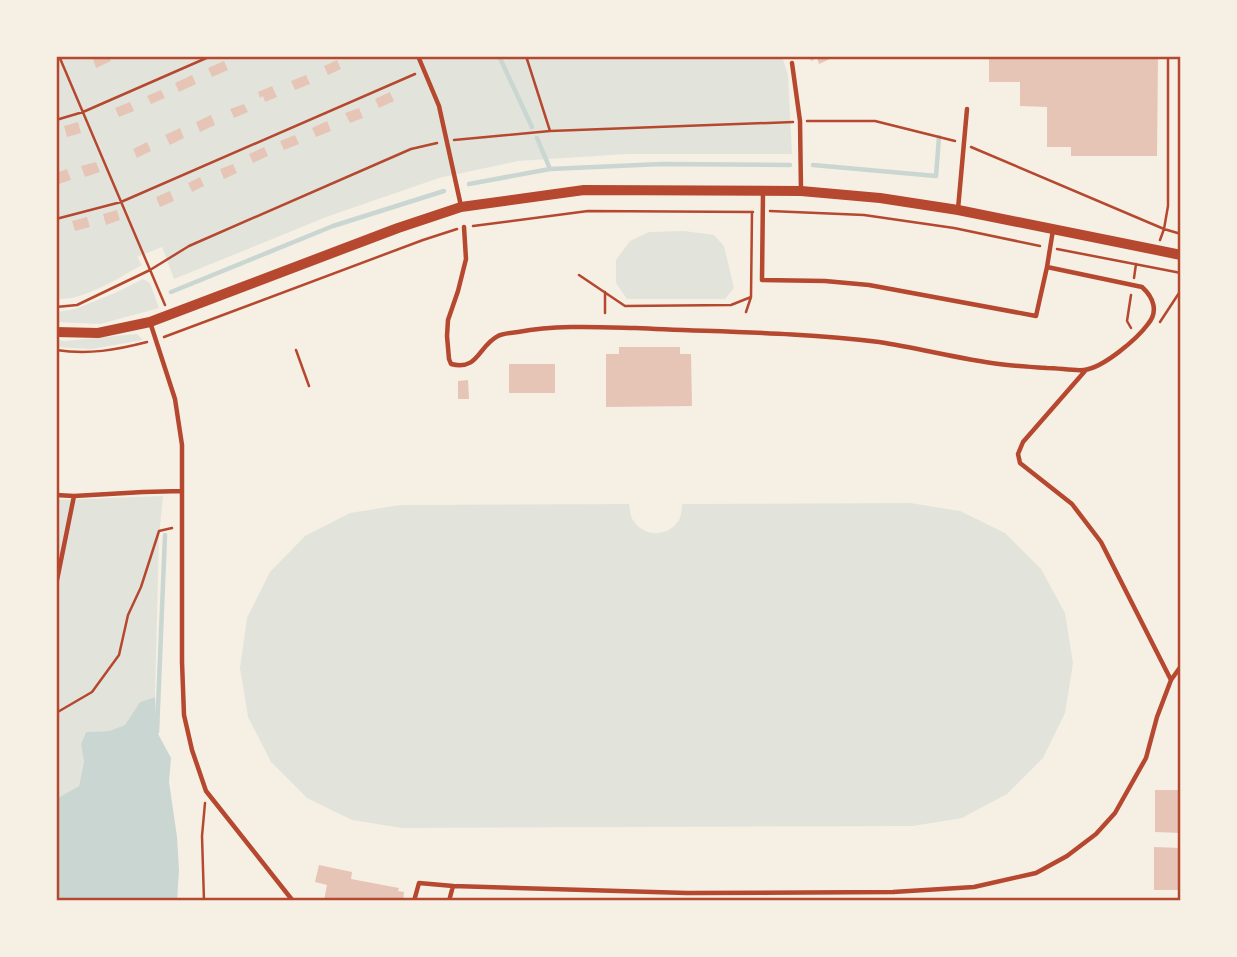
<svg xmlns="http://www.w3.org/2000/svg" width="1237" height="957" viewBox="0 0 1237 957" font-family="'Nunito Sans',sans-serif">
	<style>
		.green { fill: #e2e4dc }
		.water { fill: #c9d6d2 }
		.lines { fill: none; stroke-linecap: round; stroke-linejoin: round }
		.stream { stroke: #c9d6d2; stroke-width: 4.5 }
		.building { fill: #e6c5b7 }
		.path { stroke: #b5482f; stroke-width: 2.5 }
		.service { stroke: #b5482f; stroke-width: 4.5 }
		.tertiary { stroke: #b5482f; stroke-width: 10 }
		.neatline { fill: none; stroke: #b5482f; stroke-width: 2.5 }
	</style>
	<rect width="100%" height="100%" fill="#f6efe4"/>
	<path class="green" d="M 56,56 L 782,56 L 788,75 L 792,154 L 627,154 L 518,161 L 439,178 L 329,216 L 174,279 L 162,247 L 137,257 L 142,265 C 118,278 84,301 56,299 Z
		M 684,231 L 714,235 L 724,246 L 734,288 L 725,299 L 627,299 L 616,283 L 616,260 L 630,241 L 649,232 Z
		M 143,279 L 150,283 L 159,308 L 100,324 L 56,322 L 56,312 L 75,309 L 115,293 Z
		M 137,334 L 143,340 L 92,349 L 56,347 L 56,339 L 64,341 Z
		M 163,496 L 159,536 L 155,697 L 140,702 L 125,725 L 109,731 L 86,732 L 81,744 L 84,762 L 79,786 L 56,799 L 56,500 Z
		M 910,503 L 960,511 L 1005,533 L 1041,569 L 1065,613 L 1073,663 L 1065,713 L 1043,758 L 1007,794 L 962,818 L 913,826 L 402,828 L 352,820 L 307,798 L 271,762 L 248,717 L 240,668 L 247,618 L 270,572 L 305,536 L 350,513 L 400,505 L 629,504 C 630,509 630,516 633,520 C 643,537 668,538 679,520 C 681,516 682,509 682,504 Z"/>
	<path class="water" d="M 155,697 L 157,732 L 171,758 L 169,782 L 177,837 L 179,870 L 177,901 L 56,901 L 56,799 L 79,786 L 84,762 L 81,744 L 86,732 L 109,731 L 125,725 L 140,702 Z"/>
	<g class="lines">
		<path class="stream" d="M 499,56 L 532,127
			M 813,165 L 936,176 L 939,137
			M 550,169 L 662,164 L 790,165
			M 469,184 L 550,169 L 537,138
			M 171,292 L 333,226 L 444,191
			M 157,732 L 165,535"/>
	</g>
	<path class="building" d="M 99,56 L 109,56 L 111,61 L 96,68 L 93,59 Z
		M 809,56 L 831,56 L 832,58 L 819,64 L 817,58 L 811,61 Z
		M 989,56 L 1158,56 L 1157,156 L 1071,156 L 1071,147 L 1047,147 L 1047,107 L 1020,106 L 1020,82 L 989,82 Z
		M 337,60 L 341,69 L 328,75 L 324,66 Z
		M 224,61 L 228,70 L 212,77 L 208,68 Z
		M 192,75 L 196,84 L 179,92 L 175,83 Z
		M 306,75 L 310,84 L 295,90 L 291,81 Z
		M 272,86 L 277,97 L 265,102 L 263,96 L 260,98 L 258,92 Z
		M 161,90 L 165,98 L 151,104 L 147,96 Z
		M 390,92 L 394,101 L 379,108 L 375,99 Z
		M 130,102 L 134,111 L 119,117 L 115,108 Z
		M 244,104 L 248,112 L 234,118 L 230,109 Z
		M 359,108 L 363,118 L 350,123 L 345,113 Z
		M 211,115 L 215,125 L 200,132 L 196,122 Z
		M 327,121 L 331,131 L 316,137 L 312,128 Z
		M 78,122 L 81,133 L 67,137 L 64,126 Z
		M 180,128 L 184,138 L 170,145 L 165,135 Z
		M 295,135 L 299,144 L 284,150 L 280,141 Z
		M 147,142 L 151,151 L 137,158 L 133,149 Z
		M 264,147 L 268,156 L 253,163 L 249,154 Z
		M 96,162 L 100,172 L 85,177 L 81,166 Z
		M 233,164 L 237,173 L 224,179 L 220,169 Z
		M 67,169 L 71,180 L 56,185 L 56,173 Z
		M 200,177 L 204,186 L 192,192 L 188,183 Z
		M 170,191 L 174,201 L 160,207 L 156,197 Z
		M 117,210 L 120,220 L 106,225 L 103,214 Z
		M 87,217 L 90,227 L 75,231 L 72,221 Z
		M 619,347 L 680,347 L 680,354 L 691,354 L 692,406 L 606,407 L 606,354 L 619,354 Z
		M 509,364 L 555,364 L 555,393 L 509,393 Z
		M 468,380 L 469,399 L 458,399 L 458,381 Z
		M 1155,790 L 1181,790 L 1181,833 L 1155,832 Z
		M 1154,847 L 1181,848 L 1181,890 L 1154,890 Z
		M 319,865 L 352,872 L 351,879 L 399,888 L 398,891 L 404,892 L 403,901 L 324,900 L 327,885 L 315,882 Z"/>
	<g class="lines">
		<path class="path" d="M 59,56 L 165,305
			M 526,56 L 550,131
			M 56,120 L 83,112 L 211,56
			M 807,121 L 875,121 L 955,141
			M 454,140 L 550,131 L 793,122
			M 971,147 L 1164,229 L 1181,234
			M 770,211 L 864,215 L 954,228 L 1040,246
			M 56,219 L 121,202 L 415,74
			M 473,226 L 588,211 L 753,212
			M 1160,240 L 1164,229 L 1168,206 L 1168,56
			M 1057,249 L 1181,273
			M 579,275 L 625,306 L 731,305 L 751,297
			M 1134,278 L 1136,264
			M 605,292 L 605,313
			M 1131,295 L 1127,321 L 1131,328
			M 56,307 L 77,305 L 150,270 L 189,246 L 411,149 L 437,143
			M 746,312 L 751,297 L 752,212
			M 1160,322 L 1181,290
			M 164,337 L 423,240 L 457,229
			M 56,350 C 89,355 116,350 147,342
			M 296,350 L 309,386
			M 56,713 L 92,692 L 119,655 L 128,615 L 141,587 L 159,531 L 172,528
			M 204,901 L 202,836 L 205,803"/>
		<path class="service" d="M 418,56 L 439,106 L 461,206
			M 792,63 L 800,121 L 801,191
			M 763,192 L 762,280 L 825,281 L 869,285 L 1036,316 L 1047,267
			M 958,209 L 967,109
			M 464,227 L 466,259 L 458,291 L 448,320 L 447,336 L 449,359 L 451,364 C 479,371 478,346 498,336 C 503,333 512,333 518,332 C 557,325 596,327 635,328 C 716,332 798,332 879,342 C 919,348 959,359 999,364 C 1015,366 1031,367 1047,368 C 1059,368 1073,371 1084,370 C 1103,368 1137,339 1148,324 C 1159,311 1153,297 1142,287 L 1047,267 L 1053,230
			M 150,322 L 175,399 L 182,445 L 182,662 L 184,715 L 192,750 L 206,791 L 293,901
			M 1085,371 L 1023,442 L 1018,454 L 1020,463 L 1072,504 L 1101,542 L 1171,680
			M 56,495 L 74,496 L 143,492 L 182,491
			M 56,585 L 74,496
			M 453,886 L 687,893 L 893,892 L 974,887 L 1036,873 L 1067,856 L 1096,834 L 1115,813 L 1146,758 L 1157,717 L 1171,680 L 1181,666
			M 414,901 L 419,883 L 453,886 L 449,901"/>
		<path class="tertiary" d="M 56,332 L 98,333 L 150,322 L 398,228 L 461,207 L 584,190 L 801,191 L 880,198 L 958,210 L 1181,255"/>
	</g>
	<rect width="1237" height="957" fill="none" stroke="#f6efe4" stroke-width="116"/>
	<rect x="58" y="58" width="1121" height="841" class="neatline"/>
</svg>
